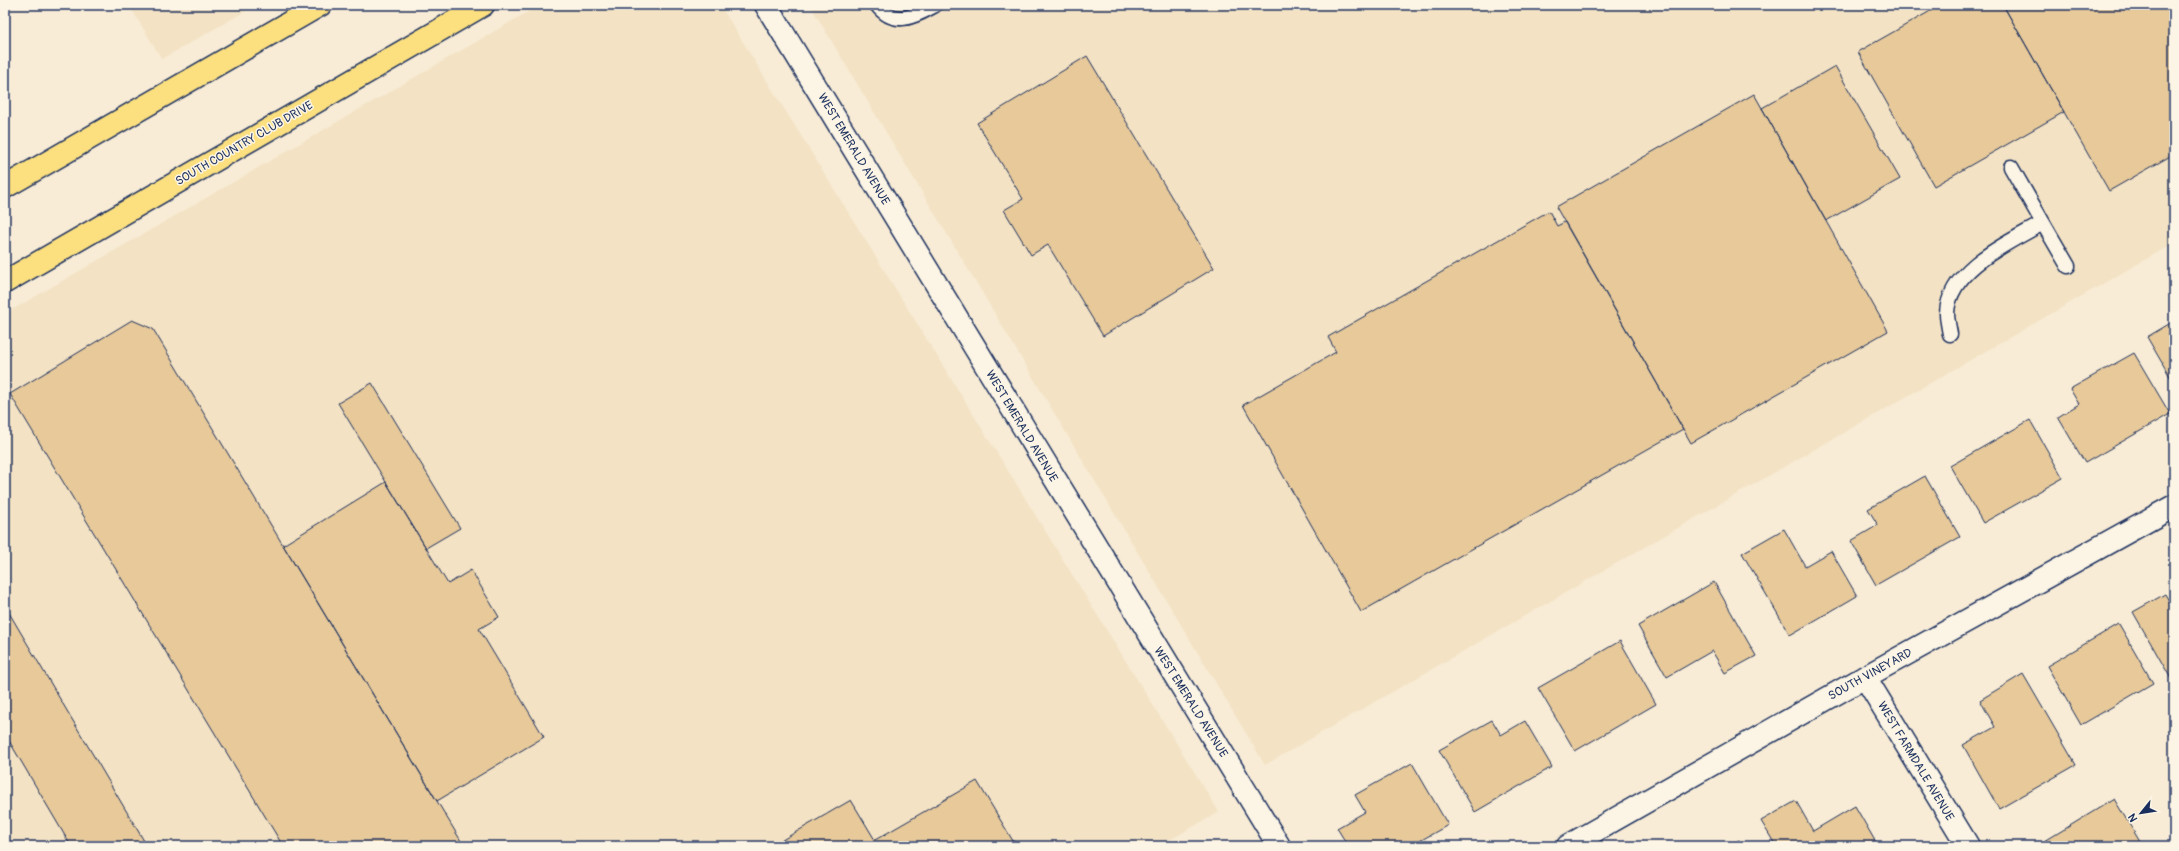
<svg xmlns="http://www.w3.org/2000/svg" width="2179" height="851" viewBox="0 0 2179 851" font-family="Pangolin,sans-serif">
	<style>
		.built { fill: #f3e2c4 }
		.building { fill: #e7c99a; stroke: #1b2f5e }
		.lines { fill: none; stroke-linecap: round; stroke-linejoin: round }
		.service-casing { stroke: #1b2f5e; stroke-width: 17 }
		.minor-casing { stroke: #1b2f5e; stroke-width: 25 }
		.primary-casing { stroke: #1b2f5e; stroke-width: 25 }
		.service { stroke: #fcf5e5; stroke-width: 14 }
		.minor { stroke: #fcf5e5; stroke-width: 22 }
		.primary { stroke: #fce080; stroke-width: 22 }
		.labels { text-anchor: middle; stroke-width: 3; stroke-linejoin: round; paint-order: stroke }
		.street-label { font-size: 12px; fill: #1b2f5e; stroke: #fcf5e5 }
	</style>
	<rect width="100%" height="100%" fill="#f8ecd6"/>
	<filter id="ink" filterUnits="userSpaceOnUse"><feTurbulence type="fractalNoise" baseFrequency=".025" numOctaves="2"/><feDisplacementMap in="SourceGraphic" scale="8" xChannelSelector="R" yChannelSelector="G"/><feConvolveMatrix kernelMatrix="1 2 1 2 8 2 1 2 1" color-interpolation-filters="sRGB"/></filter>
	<g filter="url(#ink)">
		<path class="built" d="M 129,5 L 256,5 L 162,59 Z
			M 540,5 L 720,5 L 1219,812 L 1159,846 L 5,846 L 5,314 Z
			M 810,5 L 2174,5 L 2174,243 L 1265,765 Z"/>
		<path class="building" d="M 1941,5 L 2003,5 L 2064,112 L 1934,186 L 1858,52 Z
			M 2003,5 L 2174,5 L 2174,154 L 2109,191 Z
			M 1087,56 L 1214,268 L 1103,336 L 1048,245 L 1031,255 L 1004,210 L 1023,199 L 977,123 Z
			M 1835,66 L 1900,179 L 1826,221 L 1762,108 Z
			M 1754,94 L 1888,331 L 1691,443 L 1556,207 Z
			M 1549,211 L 1557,226 L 1565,222 L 1683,429 L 1361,612 L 1243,405 L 1336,352 L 1328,337 Z
			M 132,320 L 153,329 L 464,846 L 283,846 L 10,394 Z
			M 2174,321 L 2174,378 L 2172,380 L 2147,337 Z
			M 2134,353 L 2170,414 L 2085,463 L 2058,417 L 2079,404 L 2070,389 Z
			M 372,383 L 460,528 L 426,548 L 338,403 Z
			M 2030,420 L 2063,478 L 1983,523 L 1950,466 Z
			M 1925,476 L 1960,537 L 1876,585 L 1851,541 L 1878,525 L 1868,509 Z
			M 386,482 L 448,584 L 471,570 L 499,617 L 479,629 L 544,737 L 437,801 L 283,545 Z
			M 1784,529 L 1805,566 L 1831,551 L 1857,596 L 1790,635 L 1742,553 Z
			M 1714,582 L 1756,656 L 1725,673 L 1712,651 L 1667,677 L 1638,626 Z
			M 2165,594 L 2174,610 L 2174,684 L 2133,612 Z
			M 5,606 L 147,846 L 71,846 L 5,734 Z
			M 2119,624 L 2153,683 L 2081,725 L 2047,666 Z
			M 1620,641 L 1656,704 L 1575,751 L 1538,688 Z
			M 2023,674 L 2076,765 L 1999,809 L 1963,745 L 1995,727 L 1980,700 Z
			M 1492,720 L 1501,735 L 1525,721 L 1552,767 L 1475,812 L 1439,750 Z
			M 1412,763 L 1448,825 L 1411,846 L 1348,846 L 1337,828 L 1365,812 L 1355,795 Z
			M 977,781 L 1016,846 L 772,846 L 851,800 L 875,840 Z
			M 2114,799 L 2142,845 L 2041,846 L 2040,844 Z
			M 1796,801 L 1813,831 L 1855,806 L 1878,846 L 1776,846 L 1761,821 Z
			M 1739,840 L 1743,846 L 1728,846 Z"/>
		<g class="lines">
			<defs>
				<path id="service" d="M 877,5 C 895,28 915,16 935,5
					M 2011,167 L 2043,223
					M 1950,334 C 1949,328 1947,320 1947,313 C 1949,268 2010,242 2043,223 L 2068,266"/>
				<path id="minor" d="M 766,5 L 1279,846
					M 1865,677 L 1968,846
					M 1568,846 L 1865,677 L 2174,506"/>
				<path id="primary" d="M 5,187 L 320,5
					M 5,282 L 483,5"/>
			</defs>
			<use href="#service" class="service-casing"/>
			<use href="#minor" class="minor-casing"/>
			<use href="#primary" class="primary-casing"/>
			<use href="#service" class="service"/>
			<use href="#minor" class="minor"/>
			<use href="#primary" class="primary"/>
		</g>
	</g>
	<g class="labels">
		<g class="street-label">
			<text transform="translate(244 143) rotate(-30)" y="4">SOUTH COUNTRY CLUB DRIVE</text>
			<text transform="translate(854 149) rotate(59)" y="4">WEST EMERALD AVENUE</text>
			<text transform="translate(1022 426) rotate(59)" y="4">WEST EMERALD AVENUE</text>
			<text transform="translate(1870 674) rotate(-29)" y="4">SOUTH VINEYARD</text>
			<text transform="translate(1191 702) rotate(58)" y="4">WEST EMERALD AVENUE</text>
			<text transform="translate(1916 761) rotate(59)" y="4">WEST FARMDALE AVENUE</text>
		</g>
	</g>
	<rect width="2179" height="851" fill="none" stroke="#fcf5e5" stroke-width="20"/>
	<rect x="10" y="10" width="2159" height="831" fill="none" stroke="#1b2f5e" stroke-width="1.5" filter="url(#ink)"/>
	<g transform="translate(2141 813) rotate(240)" stroke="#fcf5e5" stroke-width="3" paint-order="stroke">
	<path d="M0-3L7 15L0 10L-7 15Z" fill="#1b2f5e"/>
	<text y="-6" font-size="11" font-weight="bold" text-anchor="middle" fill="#1b2f5e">N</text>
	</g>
</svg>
